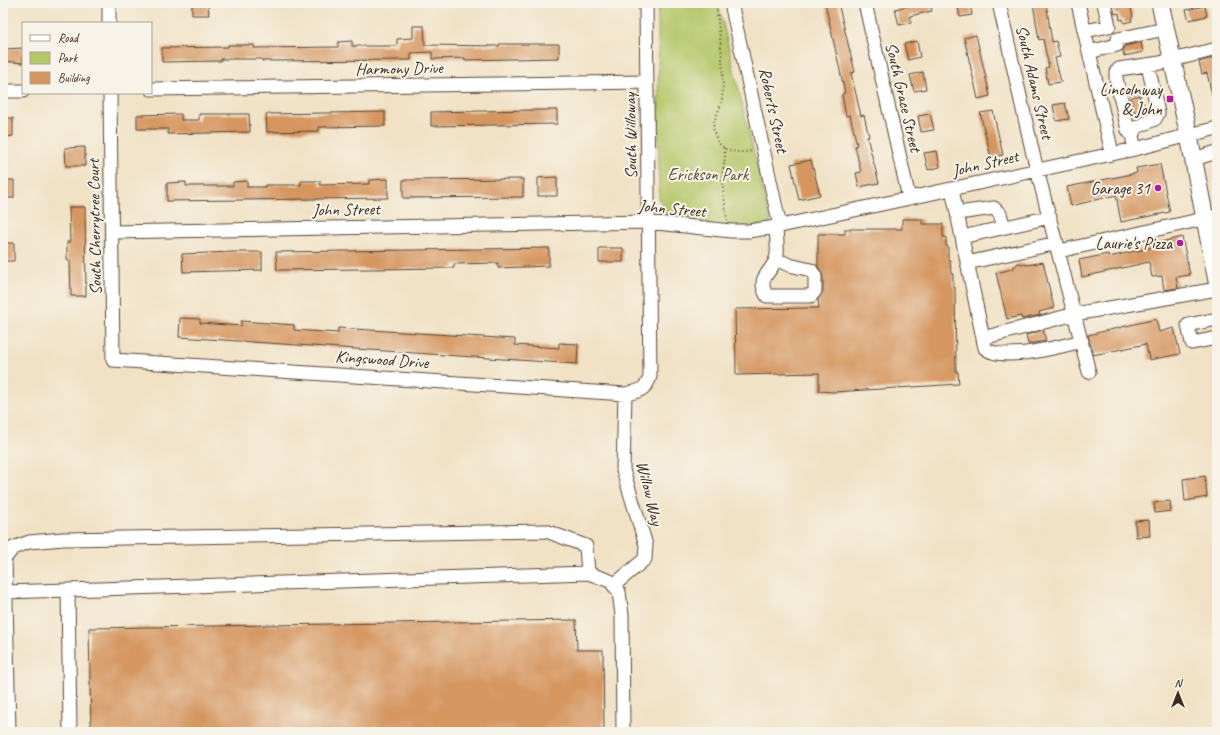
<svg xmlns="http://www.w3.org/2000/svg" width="1220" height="735" viewBox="0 0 1220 735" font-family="Caveat,sans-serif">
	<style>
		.green { fill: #b6c76a; stroke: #787844 }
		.building { fill: #d59661 }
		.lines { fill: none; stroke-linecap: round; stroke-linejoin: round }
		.minor-casing { stroke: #564637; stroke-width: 15 }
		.major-casing { stroke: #564637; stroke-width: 19 }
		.path { stroke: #564637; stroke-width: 2; stroke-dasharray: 1 3; stroke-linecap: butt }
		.minor { stroke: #fff; stroke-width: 13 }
		.major { stroke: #fff; stroke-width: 17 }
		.poi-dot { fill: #b5179e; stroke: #f7f3e8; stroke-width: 1.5 }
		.labels { text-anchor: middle; stroke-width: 4; stroke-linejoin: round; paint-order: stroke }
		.street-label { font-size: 17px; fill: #3b2a1e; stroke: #f7f3e8 }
		.poi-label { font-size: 17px; fill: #3b2a1e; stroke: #f7f3e8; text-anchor: end }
		.park-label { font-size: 17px; fill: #5a5131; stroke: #f7f3e8 }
	</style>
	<rect width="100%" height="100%" fill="#f7f3e8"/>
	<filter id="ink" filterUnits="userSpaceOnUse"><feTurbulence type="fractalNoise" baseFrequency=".025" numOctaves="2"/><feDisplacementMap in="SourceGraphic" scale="8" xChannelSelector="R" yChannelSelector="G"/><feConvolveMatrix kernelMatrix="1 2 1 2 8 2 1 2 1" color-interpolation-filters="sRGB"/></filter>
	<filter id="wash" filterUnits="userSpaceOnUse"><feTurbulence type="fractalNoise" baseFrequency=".012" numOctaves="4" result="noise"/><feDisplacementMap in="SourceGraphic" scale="16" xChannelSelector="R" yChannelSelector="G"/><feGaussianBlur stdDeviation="0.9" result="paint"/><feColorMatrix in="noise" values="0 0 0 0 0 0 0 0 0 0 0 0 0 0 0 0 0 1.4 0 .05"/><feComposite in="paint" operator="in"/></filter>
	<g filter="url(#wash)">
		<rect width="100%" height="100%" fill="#f1e2c6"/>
		<path class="green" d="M 658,3 L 718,3 L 771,225 L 729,228 L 659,216 L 663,209 L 659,197 Z"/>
		<g id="blocks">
			<path class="building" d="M 192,3 L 208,3 L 209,15 L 192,15 Z
				M 825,3 L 838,3 L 855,72 L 851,73 L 861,116 L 864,115 L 869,137 L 867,137 L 879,183 L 859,187 L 856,173 L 861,172 L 855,146 L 857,145 L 850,115 L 846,116 L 842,94 L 845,93 Z
				M 917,3 L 930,3 L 932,11 L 910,16 L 911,23 L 899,25 L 895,9 L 917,4 Z
				M 957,3 L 970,3 L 972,15 L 960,17 Z
				M 1033,3 L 1046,3 L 1052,42 L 1056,41 L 1060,57 L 1055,58 L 1061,82 L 1048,84 L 1045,68 L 1049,67 L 1043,39 L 1039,40 Z
				M 1123,3 L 1130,3 L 1133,17 L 1131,18 L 1132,21 L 1124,23 L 1123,19 L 1120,20 L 1119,13 L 1115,14 L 1113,6 Z
				M 1205,6 L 1207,16 L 1189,20 L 1186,10 Z
				M 413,26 L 424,26 L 425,45 L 499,46 L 499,44 L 559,44 L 559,58 L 465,60 L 465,58 L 432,59 L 432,52 L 411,53 L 411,60 L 262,61 L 262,59 L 221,59 L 221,61 L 162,62 L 162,48 L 228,47 L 228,45 L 254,45 L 254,48 L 338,47 L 338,42 L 352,41 L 352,46 L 397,46 L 397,39 L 413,38 Z
				M 976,35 L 990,96 L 978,99 L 964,38 Z
				M 917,41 L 920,57 L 908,60 L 904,44 Z
				M 1141,42 L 1143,52 L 1124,56 L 1123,51 L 1125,46 Z
				M 23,48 L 23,63 L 3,61 L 3,49 Z
				M 1217,57 L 1217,103 L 1214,103 L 1207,73 L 1202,74 L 1199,62 Z
				M 923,72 L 926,89 L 914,91 L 910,75 Z
				M 1139,95 L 1142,110 L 1134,112 L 1130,98 Z
				M 1065,103 L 1069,119 L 1056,121 L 1053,105 Z
				M 533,110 L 557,110 L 557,124 L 431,126 L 431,112 Z
				M 993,111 L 1003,155 L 991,157 L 980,113 Z
				M 385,112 L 385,126 L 319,127 L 319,131 L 267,132 L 266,114 Z
				M 181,114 L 181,120 L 199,120 L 199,114 L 249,114 L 250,132 L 168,134 L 168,129 L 137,129 L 137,115 Z
				M 930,114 L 934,130 L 921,132 L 918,116 Z
				M 3,118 L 13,118 L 13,136 L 3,137 Z
				M 85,147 L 85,166 L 66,166 L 65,148 Z
				M 937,151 L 940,167 L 928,170 L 924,153 Z
				M 811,160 L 820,195 L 799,200 L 791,164 Z
				M 1160,164 L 1170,212 L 1121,222 L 1116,195 L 1071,206 L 1067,187 L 1137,173 L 1136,168 Z
				M 557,177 L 557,196 L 538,196 L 538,178 Z
				M 388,179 L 388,198 L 167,201 L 167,183 L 186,182 L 186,186 L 233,186 L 233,182 L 247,181 L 247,187 L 265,187 L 265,185 L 301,185 L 301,181 L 320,181 L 320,185 L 369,184 L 369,180 Z
				M 523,179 L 523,197 L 403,198 L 403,180 Z
				M 3,180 L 14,180 L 14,198 L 3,198 Z
				M 69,207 L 85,207 L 86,296 L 71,296 L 70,260 L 67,260 L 67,242 L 70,242 Z
				M 902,219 L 922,219 L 922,224 L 943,224 L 943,237 L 946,237 L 946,246 L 948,246 L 948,260 L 950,260 L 951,274 L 953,274 L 953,287 L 955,287 L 956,372 L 958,372 L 959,384 L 834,392 L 819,391 L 819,373 L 736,375 L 735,309 L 819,308 L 818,299 L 823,291 L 823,276 L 818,266 L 818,234 L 845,234 L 845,229 L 902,229 Z
				M 1182,237 L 1190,275 L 1176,277 L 1178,288 L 1164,290 L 1162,276 L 1152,277 L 1149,262 L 1082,277 L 1079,260 L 1108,254 L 1109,257 L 1154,247 L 1153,244 Z
				M 3,243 L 14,243 L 14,261 L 3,261 Z
				M 549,248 L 549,266 L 498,268 L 498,263 L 454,264 L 454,268 L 277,270 L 276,252 Z
				M 599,248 L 623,248 L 623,262 L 599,262 Z
				M 232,252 L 262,252 L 262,270 L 183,272 L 182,254 Z
				M 1043,262 L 1054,308 L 1039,312 L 1040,315 L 1022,319 L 1021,316 L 1007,319 L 996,273 L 1012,269 L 1018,263 L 1028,265 Z
				M 180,318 L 200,319 L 200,323 L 241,326 L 241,321 L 294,325 L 294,330 L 338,333 L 338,328 L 515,339 L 515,345 L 559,348 L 559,343 L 578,344 L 577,364 L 179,337 Z
				M 1156,319 L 1159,332 L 1174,328 L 1180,354 L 1149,360 L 1146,344 L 1093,355 L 1088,335 Z
				M 1043,330 L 1046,341 L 1028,344 L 1026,335 Z
				M 1205,476 L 1207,497 L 1185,501 L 1183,479 Z
				M 1170,501 L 1171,511 L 1155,513 L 1154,503 Z
				M 1149,520 L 1150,536 L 1136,537 L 1135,521 Z
				M 576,620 L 577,650 L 603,650 L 604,732 L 91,732 L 89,628 Z"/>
		</g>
	</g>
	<g filter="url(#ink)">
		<use href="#blocks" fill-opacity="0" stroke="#564637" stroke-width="1"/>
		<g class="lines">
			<defs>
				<path id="minor" d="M 109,3 L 109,23
					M 731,3 L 780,226
					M 865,3 L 909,198
					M 999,3 L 1033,154 L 1089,372
					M 1078,3 L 1112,153
					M 1085,31 L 1109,26 L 1104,3
					M 1089,52 L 1117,45 L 1118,39 L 1165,29
					M 151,89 L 647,82
					M 3,91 L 23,91
					M 110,93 L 113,360 L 625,394 C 637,392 647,390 650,376 L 646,3
					M 1132,136 L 1135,128 L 1155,119 L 1158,113 L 1148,65
					M 1135,149 L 1132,136 L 1128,130 L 1116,78 L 1116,72 L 1119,69 L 1160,63 L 1217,49
					M 1194,159 L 1217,152
					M 952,189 L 985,348 C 1001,363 1062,346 1082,341
					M 958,213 L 994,208 L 1000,214 L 1004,227
					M 776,227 C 776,236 779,251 776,259 C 770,275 756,277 767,296 L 811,296 L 815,291 L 815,276 L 811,270 L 789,265 L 776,259
					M 112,232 L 648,222 L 731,231 L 748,231 L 776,227 L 1135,149 L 1217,128
					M 962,237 L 1050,217
					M 1059,251 L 1217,216
					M 967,263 L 1057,243
					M 1217,319 L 1188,325 L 1192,343 L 1217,338
					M 983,338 L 1075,314 L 1217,289
					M 588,573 L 610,581 L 619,592 L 622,615 L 623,732
					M 614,585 L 645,559 L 646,545 L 623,470 L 625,394
					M 68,590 L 70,732
					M 3,592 L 6,592 L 68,590 L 588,573 L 586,546 L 546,531 L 63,539 L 29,542 L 13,548 L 5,558 L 9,732"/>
				<path id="major" d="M 1160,3 L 1189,136 L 1217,281"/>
			</defs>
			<use href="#minor" class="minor-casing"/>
			<use href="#major" class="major-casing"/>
			<path class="path" d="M 716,3 C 719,34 725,66 722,98 C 721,113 708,122 716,138 C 723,153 738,153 753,151
				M 1130,95 L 1139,93 L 1145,105
				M 724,148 L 725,156 L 722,180 L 727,220"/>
			<use href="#minor" class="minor"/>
			<use href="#major" class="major"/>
		</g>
	</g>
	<g class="poi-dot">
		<rect x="1166" y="95" width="8" height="8" rx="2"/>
		<circle cx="1158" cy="188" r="4"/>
		<circle cx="1180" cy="243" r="4"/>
	</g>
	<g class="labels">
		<g class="street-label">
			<text transform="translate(399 68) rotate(-1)" y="6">Harmony Drive</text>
			<text transform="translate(1035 82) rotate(77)" y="6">South Adams Street</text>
			<text transform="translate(904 97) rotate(77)" y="6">South Grace Street</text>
			<text transform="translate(774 110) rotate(78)" y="6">Roberts Street</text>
			<text transform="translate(630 136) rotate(-91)" y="6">South Willoway</text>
			<text transform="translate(985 163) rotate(-13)" y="6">John Street</text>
			<text transform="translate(672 208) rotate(5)" y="6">John Street</text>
			<text transform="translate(346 209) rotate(-1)" y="6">John Street</text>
			<text transform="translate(94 227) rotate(-91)" y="6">South Cherrytree Court</text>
			<text transform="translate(382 359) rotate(4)" y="6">Kingswood Drive</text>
			<text transform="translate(650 493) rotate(76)" y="6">Willow Way</text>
		</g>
		<g class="poi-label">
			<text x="1162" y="95">Lincolnway<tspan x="1162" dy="20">&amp; John</tspan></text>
			<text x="1150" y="194">Garage 31</text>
			<text x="1172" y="249">Laurie's Pizza</text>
		</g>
		<g class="park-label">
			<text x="708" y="180">Erickson Park</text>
		</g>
	</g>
	<rect width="1220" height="735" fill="none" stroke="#f7f3e8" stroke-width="16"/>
	<rect x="22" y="22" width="130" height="72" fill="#f7f3e8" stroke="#aca397"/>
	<rect x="30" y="35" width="20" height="6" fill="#ffffff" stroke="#aca397"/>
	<text x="58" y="42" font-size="12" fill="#3b2a1e">Road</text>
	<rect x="30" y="52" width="20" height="12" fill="#b6c76a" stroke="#aca397"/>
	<text x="58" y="62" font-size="12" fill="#3b2a1e">Park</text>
	<rect x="30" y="72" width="20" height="12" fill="#d59661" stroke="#aca397"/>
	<text x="58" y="82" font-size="12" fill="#3b2a1e">Building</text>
	<g transform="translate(1178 693)" stroke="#f7f3e8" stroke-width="3" paint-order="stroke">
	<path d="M0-3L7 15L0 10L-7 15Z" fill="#3b2a1e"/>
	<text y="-6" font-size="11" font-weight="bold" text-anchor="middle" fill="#3b2a1e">N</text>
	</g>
</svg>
